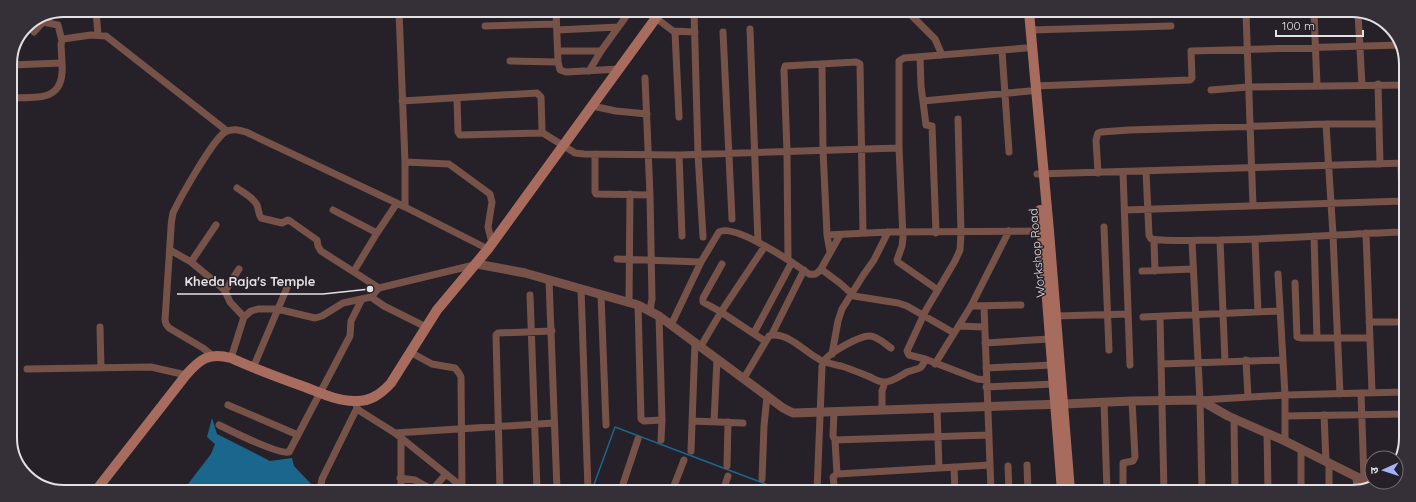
<svg xmlns="http://www.w3.org/2000/svg" width="1416" height="502" viewBox="0 0 1416 502" font-family="Quicksand,'Noto Sans Devanagari',sans-serif">
	<style>
		.water { fill: #1b668c }
		.lines { fill: none; stroke-linecap: round; stroke-linejoin: round }
		.stream { stroke: #1b668c; stroke-width: 1.5 }
		.minor { stroke: #775249; stroke-width: 7 }
		.tertiary { stroke: #775249; stroke-width: 9 }
		.secondary { stroke: #a76c5d; stroke-width: 10 }
		.labels { text-anchor: middle; stroke-width: 3; stroke-linejoin: round; paint-order: stroke }
		.street-label { font-size: 12px; fill: #e4e1e5; stroke: #262128 }
		.rim { fill: none; stroke: #e4e1e5; stroke-width: 2 }
		.leader { fill: none; stroke: #e4e1e5; stroke-width: 1.5 }
		.callout-dot { fill: #e4e1e5; stroke: #262128; stroke-width: 1.5 }
		.callout-label { font-size: 13px; text-anchor: middle; font-weight: bold; fill: #e4e1e5; stroke: #262128; stroke-width: 3; stroke-linejoin: round; paint-order: stroke }
	</style>
	<rect width="100%" height="100%" fill="#262128"/>
	<path class="water" d="M 212,418 L 217,434 L 270,461 L 292,458 L 294,466 L 315,488 L 315,490 L 189,490 L 188,484 L 211,454 L 215,444 L 207,437 Z"/>
	<g class="lines">
		<path class="stream" d="M 592,490 L 615,427 L 784,491"/>
		<path class="minor" d="M 96,10 L 98,35
			M 399,11 L 405,162 L 405,207
			M 556,11 L 558,62 L 560,70 L 566,72 L 619,69
			M 643,11 L 656,18 L 673,31 L 695,32
			M 694,11 L 698,154 L 703,237
			M 908,12 L 935,39 L 942,55
			M 1246,13 L 1253,206
			M 1314,13 L 1317,85
			M 1358,13 L 1362,85
			M 1029,15 L 1092,12
			M 28,25 L 34,32 L 43,22 L 58,25 L 62,41
			M 485,26 L 556,24
			M 750,29 L 758,242
			M 557,30 L 618,27
			M 1030,30 L 1171,26
			M 675,32 L 679,117
			M 723,32 L 732,219
			M 558,51 L 601,51
			M 1002,51 L 1009,152
			M 920,57 L 921,86 L 926,125 L 932,126 L 936,233
			M 510,61 L 558,62
			M 62,63 L 61,44 L 63,39 L 91,35 L 106,36 L 227,131
			M 10,65 L 62,63 C 65,102 39,97 10,98
			M 822,65 L 823,150 L 827,235 L 830,252
			M 589,71 L 601,51 L 630,11
			M 645,78 L 650,195 L 652,299 L 650,310
			M 1378,84 L 1380,164
			M 1035,86 L 1190,80 L 1192,78 L 1191,51 L 1400,45
			M 1211,90 L 1248,87 L 1406,85
			M 457,98 L 458,132 L 460,135 L 543,133
			M 402,101 L 537,93 L 541,97 L 542,130 L 543,133 L 575,153 L 584,154 L 679,155 L 899,148
			M 923,101 L 1030,91
			M 592,106 L 616,111 L 647,114
			M 958,119 L 961,233 L 960,250 L 955,261 L 926,310 L 907,351 L 909,355 L 925,359 L 977,379 L 986,380
			M 1326,124 L 1333,235 L 1340,394
			M 595,154 L 595,192 L 596,194 L 650,195
			M 679,155 L 682,236
			M 405,162 L 449,164 L 490,194 L 492,202 L 488,227 L 492,243
			M 1401,163 L 1404,280
			M 1146,171 L 1149,235 L 1151,239 C 1174,242 1197,240 1220,240 C 1281,239 1342,234 1403,232
			M 1123,172 L 1130,365
			M 1098,173 L 1096,140 L 1098,133 L 1101,132 L 1129,130 L 1326,124 L 1379,124
			M 1037,174 L 1405,163
			M 237,188 C 244,193 254,198 257,205 C 259,210 258,214 261,218 L 282,223 L 288,220 L 290,221 L 317,240 L 318,246 L 321,251 L 379,288
			M 333,210 L 377,233
			M 1125,210 L 1405,201
			M 1104,227 L 1109,350
			M 1366,233 L 1372,392
			M 827,235 L 888,232 L 1045,231
			M 1314,236 L 1317,338
			M 1154,240 L 1155,271
			M 1220,240 L 1225,361
			M 1255,240 L 1258,312
			M 1192,241 L 1200,400 L 1202,492
			M 170,250 L 191,262 L 220,286 L 225,291 L 230,302 L 244,317
			M 617,259 L 701,262
			M 788,259 L 787,152 L 784,70 L 785,66 L 856,62 L 860,64 L 863,233
			M 191,262 L 216,225
			M 722,264 L 703,298 L 703,302 L 721,312 L 765,341
			M 821,269 L 841,284 L 854,296 L 898,303 L 907,306 L 954,333
			M 354,271 L 377,233 L 397,203
			M 1142,271 L 1193,269
			M 1278,274 L 1285,395 L 1285,441
			M 549,280 L 557,490
			M 1295,283 L 1297,337 L 1302,338 L 1369,338
			M 581,289 L 588,490
			M 938,290 L 898,262 L 897,260 L 902,246 L 903,238 L 899,148 L 899,61 L 904,58 L 1026,48
			M 225,291 L 239,269
			M 530,295 L 537,490
			M 601,295 L 606,425
			M 371,297 L 384,306 L 426,327
			M 629,303 L 630,194
			M 638,305 L 641,419 L 644,421 L 662,420
			M 971,306 L 1021,305
			M 984,306 L 991,491
			M 659,316 L 662,420 L 661,440
			M 1056,316 L 1128,314
			M 1143,317 L 1280,311
			M 1160,317 L 1164,492
			M 1369,322 L 1404,322
			M 671,325 L 701,262 L 719,232 C 735,223 795,264 809,274 C 815,275 817,274 821,269 L 840,235
			M 959,326 L 984,327
			M 100,327 L 101,368
			M 754,333 L 792,262
			M 772,334 L 804,270
			M 985,343 L 1050,339
			M 701,346 L 721,312 L 765,246
			M 410,352 L 432,364 L 455,368 L 459,373 L 461,377 L 462,487
			M 832,354 L 838,321 L 842,309 L 864,274 L 874,260 L 888,232
			M 213,356 L 203,348 L 169,328 L 166,324 L 165,320 L 171,228 C 171,223 172,218 173,213 C 180,198 212,141 225,132 C 232,128 239,130 246,132 L 405,207 L 488,249
			M 231,358 L 244,317 L 251,311 L 258,309 L 277,309 L 315,318 L 322,316 L 343,303 L 371,297 L 379,288 L 383,287 L 474,265
			M 1246,360 L 1248,397
			M 935,364 L 971,306 L 1009,231
			M 1161,364 L 1283,360
			M 253,368 L 289,283
			M 986,368 L 1052,365
			M 27,369 L 151,367 L 186,375
			M 744,378 L 769,336 C 785,330 804,351 817,358 C 824,363 833,364 841,366 C 851,369 860,373 870,377 C 874,379 879,382 884,382 C 892,382 900,376 907,372 C 917,368 922,371 925,359
			M 986,387 L 1054,384
			M 1361,393 L 1364,480
			M 1200,400 L 1285,395 L 1404,392
			M 355,401 L 357,408 L 360,411 L 395,433 L 466,490
			M 1104,402 L 1107,491
			M 228,405 L 298,435
			M 882,409 L 882,391 L 885,382
			M 937,409 L 939,468
			M 834,412 L 833,436 L 835,440 L 988,435
			M 1324,415 L 1326,461
			M 1285,416 L 1403,414
			M 1234,418 L 1235,492
			M 693,421 L 743,423
			M 714,422 L 717,359
			M 219,425 C 231,431 280,455 289,452 L 350,336 L 351,321 L 362,299
			M 395,433 L 554,423
			M 1267,433 L 1268,492
			M 835,440 L 837,474 L 833,477 L 835,491
			M 1301,449 L 1301,492
			M 691,451 L 695,342
			M 1364,463 L 1372,463
			M 1396,463 L 1397,463
			M 1027,465 L 1028,491
			M 727,466 L 728,422
			M 1008,466 L 1009,491
			M 954,467 L 955,491
			M 837,474 L 990,465
			M 1356,476 L 1357,491
			M 400,478 L 415,480 L 433,490
			M 762,479 L 764,426 L 767,396
			M 320,490 L 322,479 L 357,408
			M 401,490 L 401,438
			M 432,490 L 446,474
			M 500,490 L 496,335 L 498,333 L 552,331
			M 621,490 L 638,439
			M 672,491 L 684,460
			M 723,491 L 728,476
			M 817,491 L 822,367 C 822,366 823,362 824,361 C 829,353 860,335 870,336 C 877,336 885,344 891,348
			M 1123,492 L 1123,463 L 1133,461 L 1135,457 L 1132,401
			M 1329,492 L 1329,463"/>
		<path class="tertiary" d="M 477,264 L 525,273 L 638,305 L 659,316 L 783,408 L 793,413 L 1064,404 L 1132,401 L 1200,400 L 1228,416 L 1285,441 L 1373,485"/>
		<path class="secondary" d="M 1029,12 L 1049,231 L 1070,491
			M 1040,210 L 1062,491
			M 97,489 L 186,375 C 200,359 209,352 231,358 C 255,369 280,378 305,387 C 321,393 337,401 354,401 C 370,402 381,394 391,383 L 437,310 L 488,249 L 661,11"/>
	</g>
	<g class="labels">
		<g class="street-label">
			<text transform="translate(1037 253) rotate(-95)" y="4">Workshop Road</text>
		</g>
	</g>
	<path d="M0 0H1416V502H0ZM64 17H1352A47 47 0 0 1 1399 64V438A47 47 0 0 1 1352 485H64A47 47 0 0 1 17 438V64A47 47 0 0 1 64 17Z" fill="#353037" fill-rule="evenodd"/>
	<path class="rim" d="M64 17H1352A47 47 0 0 1 1399 64V438A47 47 0 0 1 1352 485H64A47 47 0 0 1 17 438V64A47 47 0 0 1 64 17Z"/>
	<path class="leader" d="M370 289L323 294H177"/>
	<circle class="callout-dot" cx="370" cy="289" r="4"/>
	<g class="callout-label">
		<text x="250" y="286">Kheda Raja's Temple</text>
	</g>
	<g transform="translate(1384 470) rotate(267)"><circle r="19" fill="#262128" stroke="#726e74"/>
	<path d="M0-3L7 15L0 10L-7 15Z" fill="#a2b2fd"/>
	<text y="-6" font-size="11" font-weight="bold" text-anchor="middle" fill="#e4e1e5">उ</text>
	</g>
	<path d="M1276 30v6h87v-6" fill="none" stroke="#e4e1e5" stroke-width="2"/>
	<text x="1282" y="30" font-size="12" fill="#e4e1e5" stroke="#262128" stroke-width="3" paint-order="stroke">100 m</text>
</svg>
